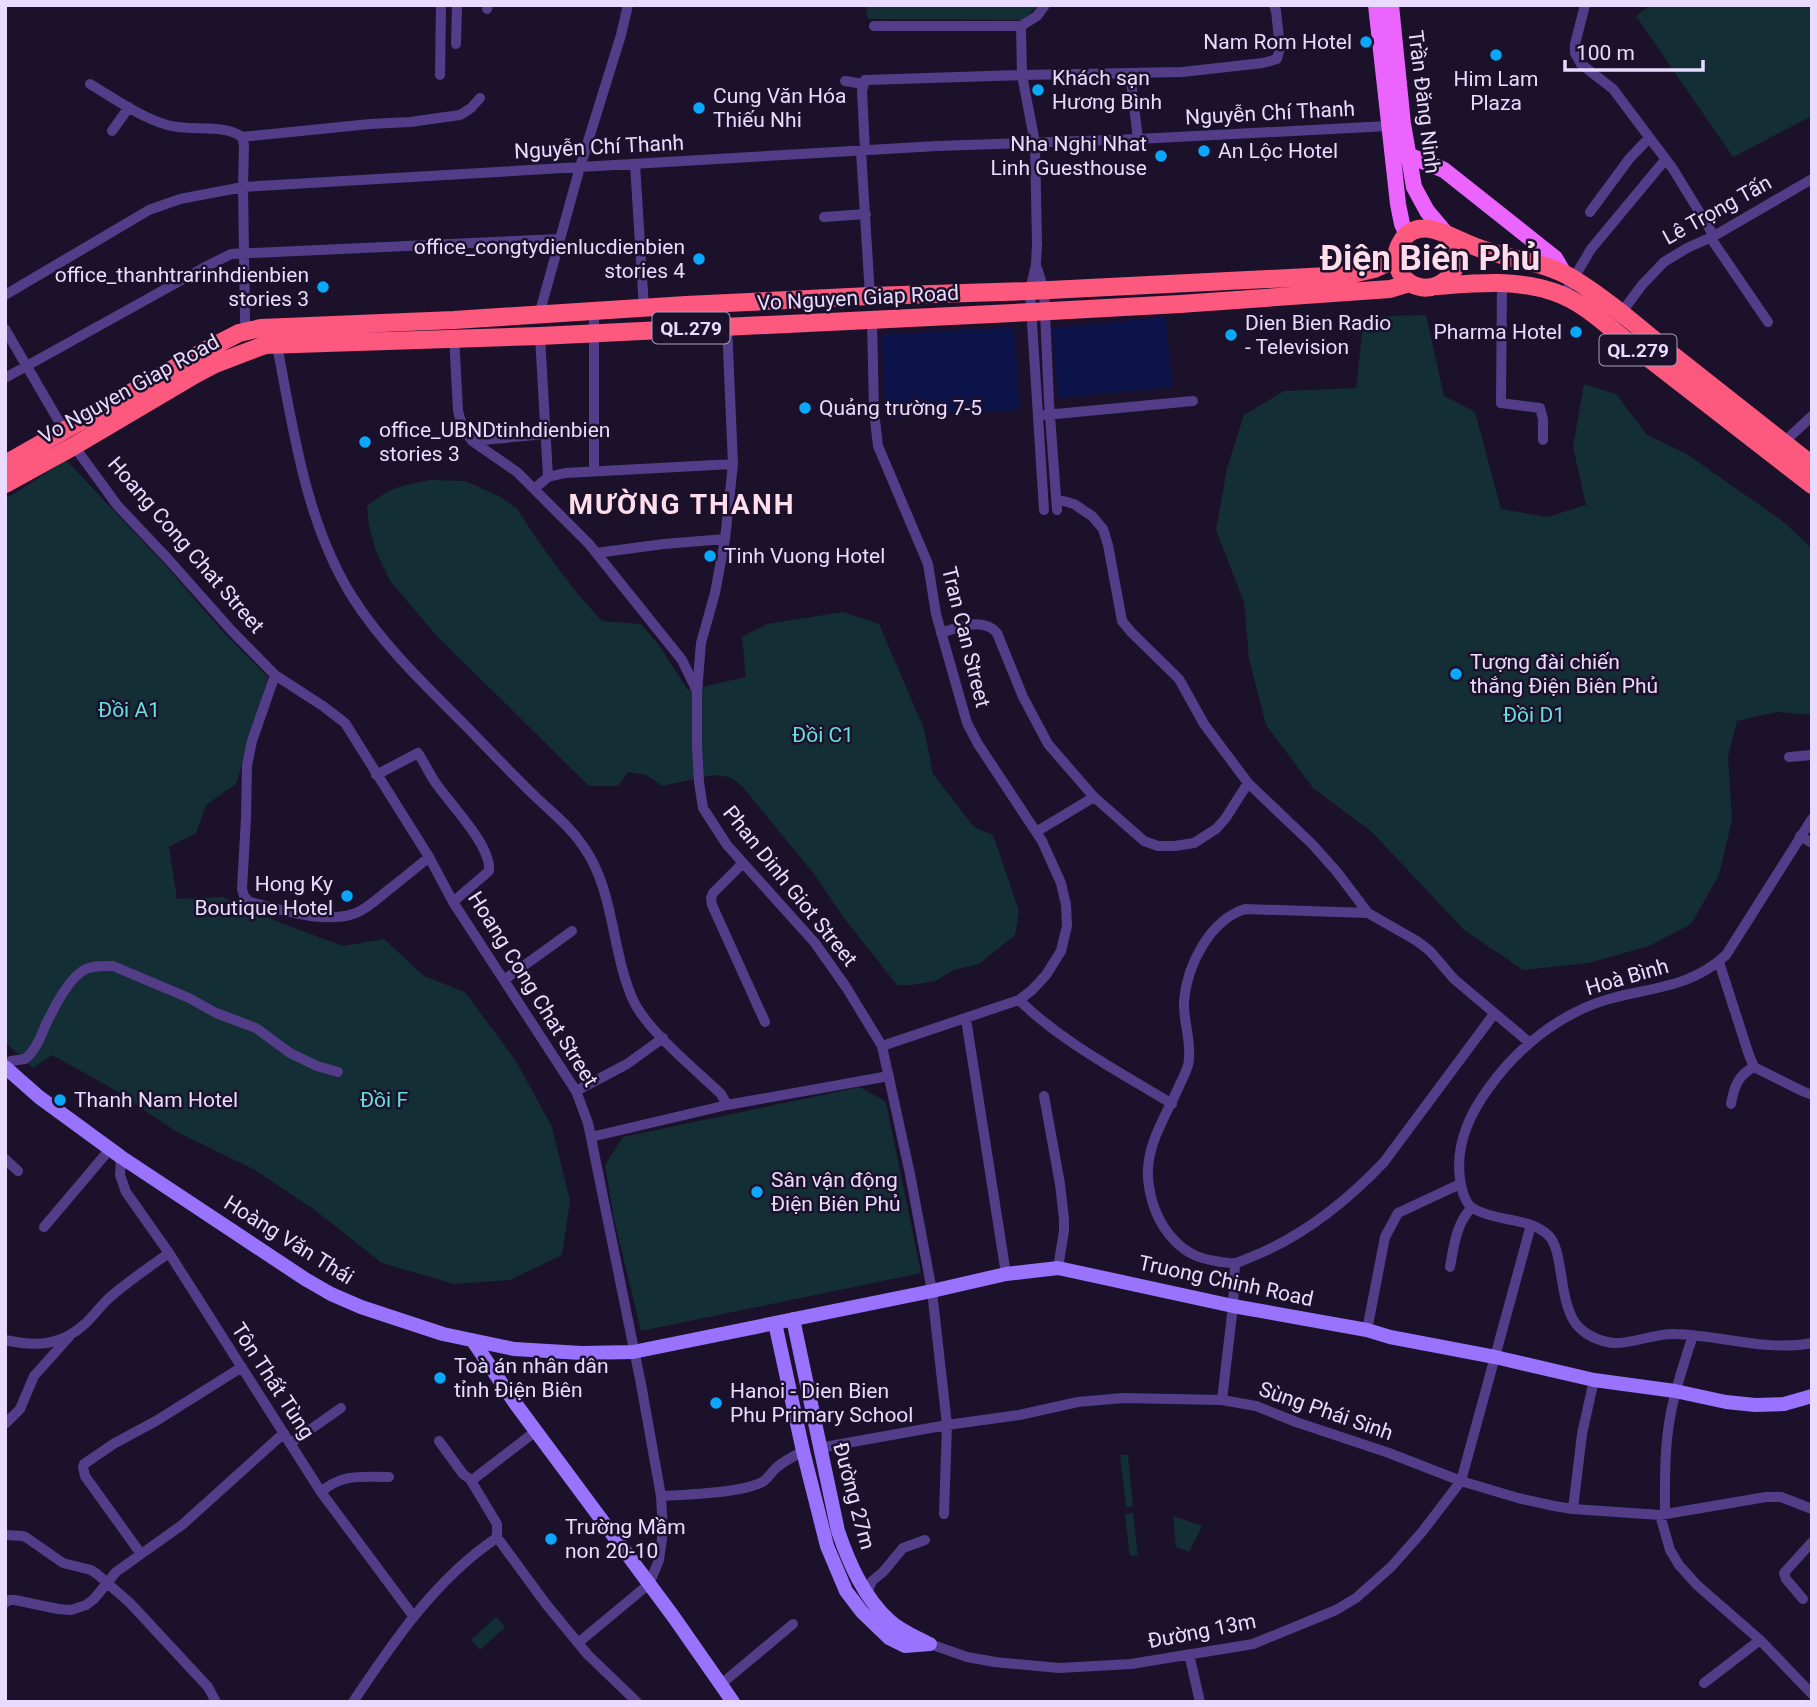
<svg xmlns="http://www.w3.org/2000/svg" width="1817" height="1707" viewBox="0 0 1817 1707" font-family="Roboto,sans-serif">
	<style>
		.green { fill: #142e35 }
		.water { fill: #0c1349 }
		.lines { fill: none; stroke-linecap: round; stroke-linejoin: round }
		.street { stroke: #533d89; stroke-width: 10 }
		.secondary { stroke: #9973fd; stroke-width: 14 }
		.primary { stroke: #ea64fd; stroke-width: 16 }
		.highway { stroke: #fd587e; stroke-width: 18 }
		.poi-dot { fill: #0aa8fc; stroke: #1c112b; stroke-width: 2.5 }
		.labels { text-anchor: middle; stroke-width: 5; stroke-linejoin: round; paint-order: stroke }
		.shield { fill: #1c112b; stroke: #ab9ebf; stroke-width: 2 }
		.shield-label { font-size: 19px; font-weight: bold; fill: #e8dbff }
		.poi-label { font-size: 21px; fill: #e8dbff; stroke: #1c112b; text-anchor: start }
		.street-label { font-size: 21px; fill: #e8dbff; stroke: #1c112b }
		.park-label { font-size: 21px; fill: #66e0df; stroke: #1c112b }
		.district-label { font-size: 28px; font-weight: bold; letter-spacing: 2px; fill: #ffddea; stroke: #1c112b }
		.town-label { font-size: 35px; font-weight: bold; fill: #ffddea; stroke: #1c112b }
	</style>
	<rect width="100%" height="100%" fill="#1c112b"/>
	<path class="green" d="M 866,5 L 1038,5 L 1023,20 L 868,19 Z
		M 1651,5 L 1812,5 L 1812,116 L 1733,157 L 1636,16 Z
		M 1426,315 L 1444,396 L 1475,412 L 1501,509 L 1547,517 L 1586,505 L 1573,447 L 1584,384 L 1616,394 L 1647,435 L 1687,454 L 1785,523 L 1812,549 L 1812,715 L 1777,712 L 1737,721 L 1728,757 L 1732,820 L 1719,875 L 1691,924 L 1649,946 L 1589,963 L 1523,970 L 1464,930 L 1372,832 L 1313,788 L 1266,725 L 1249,659 L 1244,602 L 1216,530 L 1227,468 L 1244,415 L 1284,391 L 1356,388 L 1364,317 Z
		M 66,460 L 167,567 L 225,634 L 268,677 L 236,784 L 206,805 L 196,833 L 169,847 L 177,899 L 223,897 L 281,923 L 343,946 L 384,939 L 424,976 L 465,992 L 516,1061 L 552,1127 L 570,1201 L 562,1255 L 510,1280 L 454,1284 L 382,1263 L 316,1211 L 255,1170 L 177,1132 L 110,1087 L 52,1055 L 33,1068 L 5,1042 L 5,498 L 14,494 Z
		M 431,480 L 465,481 L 499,496 L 517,509 L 538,541 L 557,567 L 581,598 L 602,621 L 641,624 L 658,644 L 688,690 L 746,677 L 742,637 L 767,624 L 843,612 L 879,624 L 924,729 L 933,774 L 974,827 L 993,835 L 1019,911 L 1015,935 L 979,964 L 953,970 L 936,981 L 912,985 L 897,985 L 844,918 L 814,874 L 742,786 L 730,777 L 713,775 L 662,786 L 646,775 L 628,772 L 618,786 L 589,786 L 437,636 L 390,581 L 375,549 L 369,525 L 367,506 C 391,487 402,485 431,480 Z
		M 860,1087 L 886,1102 L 921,1273 L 641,1331 L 614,1219 L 605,1165 L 623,1137 Z
		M 1120,1455 L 1128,1455 L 1133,1506 L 1126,1507 Z
		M 1133,1513 L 1138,1555 L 1130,1556 L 1125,1514 Z
		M 1173,1516 L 1202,1526 L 1189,1552 L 1176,1547 Z
		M 496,1617 L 505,1627 L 480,1650 L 471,1640 Z"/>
	<path class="water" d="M 1166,317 L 1172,387 L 1058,398 L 1052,328 Z
		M 1014,327 L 1020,410 L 886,418 L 881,335 Z"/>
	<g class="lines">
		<path class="street" d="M 1585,5 L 1575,44 L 1575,53 L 1581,64 L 1613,89 L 1673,169 L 1714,236
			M 487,9 L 488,5
			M 874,26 L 1021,26 L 1037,16 L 1045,5
			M 1021,26 L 1022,75 L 1182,72 L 1263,63 L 1277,59 L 1280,48 L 1276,11 L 1274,5
			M 456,44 L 457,5
			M 1130,73 L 1138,139
			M 440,75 L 441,5
			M 845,81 L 863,84
			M 90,84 C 115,99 140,117 167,125 C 190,132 223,123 242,137 L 244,145 L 243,187 L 245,320 L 247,331
			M 112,131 L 129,107
			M 242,137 L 370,124 L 410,122 L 460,115 L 471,108 L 480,98
			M 861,151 L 870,296
			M 865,151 L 862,91 L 865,80 L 1022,75 L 1035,143 L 1037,244 L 1036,264 L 1030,291 L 1044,510
			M 635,164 L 644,308
			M 1590,212 L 1629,159 L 1649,138
			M 824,217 L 866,214
			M 1710,237 L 1768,322
			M 1037,268 L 1044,290 L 1049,402 L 1057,510
			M 1502,284 L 1501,403 L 1540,408 L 1543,419 L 1543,440
			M 5,295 L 149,210 L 180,199 L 243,187 L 937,146 L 1138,139 L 1388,126
			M 1563,296 L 1591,249 L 1665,160
			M 594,311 L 594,471
			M 539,315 L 580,167 L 621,35 L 628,5
			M 872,320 L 874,411 L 878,446 L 928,564 L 936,614 L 967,723 L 978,744 L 1042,841 L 1061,883 L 1066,905 L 1067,926 L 1061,951 L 1046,975 L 1032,990 L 1019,1000 L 882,1046
			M 727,326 L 733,464 L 725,539 L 715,593 L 701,643 L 697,692 L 697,747 L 699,782 L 703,808 L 727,845 L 815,943 L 846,987 L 882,1046 L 910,1174 L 932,1291 L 947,1425 L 944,1514
			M 1610,328 L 1642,285 L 1664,262 L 1687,248 L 1714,236 L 1812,179
			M 5,329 L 64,430
			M 454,335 L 458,411 L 462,425 L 472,441 L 517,472 L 589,544 L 682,660 L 696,689
			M 540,336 L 548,477
			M 277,345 C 293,429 306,524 353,598 C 383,645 425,685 465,725 C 489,750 514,776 539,800 C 555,815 571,828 583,846 C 615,890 611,953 634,1002 C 649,1032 695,1069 721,1094 L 727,1105
			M 5,378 L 205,267 L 231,254 L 560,239
			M 1045,415 L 1193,401
			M 472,441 L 545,434
			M 1783,443 L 1812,416
			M 74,446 L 117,505 L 168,559 L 231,630 L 275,675 L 323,706 L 345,723 L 429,857 L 453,902 L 576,1091 L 588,1123 L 641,1384 L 661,1496 L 663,1531 L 659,1560 L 649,1584 L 578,1643
			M 534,489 L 548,477 L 565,473 L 733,464
			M 1056,499 L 1074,504 L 1092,516 L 1103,529 L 1108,545 L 1122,621 L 1132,633 L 1179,679 L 1204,724 L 1248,783 L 1313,845 L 1337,872 L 1368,913 L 1417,941 L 1430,951 L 1454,979 L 1530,1043
			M 596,553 L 664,544 L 725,539
			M 941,633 C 959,627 983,617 997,633 L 1023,697 L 1048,744 L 1094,797 L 1144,841 L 1158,846 L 1175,846 L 1194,843 L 1216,829 L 1225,819 L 1248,783
			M 275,675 L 252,741 L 247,765 L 246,818 L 242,889 L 244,896 L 249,902 C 280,909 325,925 356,913 C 368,908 377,899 387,891 C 401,880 415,869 429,857
			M 1789,757 L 1812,755
			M 376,775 L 418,753 C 424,762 429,773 435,782 C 450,804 492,846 489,871 L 453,902
			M 1812,819 L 1726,955 C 1690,988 1652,987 1609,999 C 1560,1013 1517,1048 1488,1089 C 1466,1119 1452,1155 1463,1193 C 1465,1199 1468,1206 1474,1209 C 1497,1222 1528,1217 1548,1235 C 1564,1249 1558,1300 1576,1324 C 1585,1335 1599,1341 1613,1343 C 1634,1344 1654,1333 1675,1334 C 1720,1335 1767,1352 1812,1343
			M 1036,832 L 1094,797
			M 1800,836 L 1812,843
			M 743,863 L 713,893 L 711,898 L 712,905 L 765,1022
			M 1368,913 L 1245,909 C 1210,920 1187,965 1184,1001 C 1183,1020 1191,1040 1189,1059 C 1189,1067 1184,1076 1180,1084 C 1167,1115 1146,1143 1148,1178 C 1150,1201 1158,1223 1174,1240 C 1188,1255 1201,1259 1221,1262 C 1225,1262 1232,1264 1236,1263 C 1243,1261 1250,1257 1256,1255 C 1304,1235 1348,1200 1384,1162 L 1494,1014
			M 1719,962 L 1749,1055 L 1754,1067 L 1800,1090 L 1812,1095
			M 504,980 L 572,931
			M 1019,1000 C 1063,1043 1120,1072 1172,1104
			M 966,1019 L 1006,1274
			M 5,1067 L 11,1061 L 25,1059 C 37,1049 41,1035 47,1022 C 55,1006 70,976 86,969 C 95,965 104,966 113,966 L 189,998 L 216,1013 L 256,1028 L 290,1053 L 317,1066 L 338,1072
			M 576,1091 L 627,1064 L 663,1038
			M 1044,1096 L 1060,1184 L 1064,1219 L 1064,1231 L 1058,1268
			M 1731,1104 C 1734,1087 1738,1075 1754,1067
			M 591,1137 L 727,1105 L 889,1076
			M 121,1157 L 120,1175 L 126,1192 L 169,1253 L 321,1492 L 414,1617
			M 5,1159 L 18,1171
			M 44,1227 L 110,1149
			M 1450,1267 C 1454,1245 1456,1225 1471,1208
			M 1367,1330 L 1385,1237 L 1398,1213 L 1460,1184
			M 5,1340 C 37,1347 61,1346 86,1323 C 94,1315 100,1307 108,1299 C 127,1282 148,1268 169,1253
			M 1222,1400 L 1233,1306 L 1235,1263
			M 5,1424 L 20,1409 L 34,1376 L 69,1337
			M 439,1441 L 463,1474 L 470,1479 L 497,1524 L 497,1539
			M 291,1443 L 341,1408
			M 819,1448 L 947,1425 L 1019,1415 L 1078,1402 L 1123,1398 L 1222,1400 L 1256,1406 L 1296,1422 L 1389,1453 L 1461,1481 L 1518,1498 L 1554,1506 L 1573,1509 L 1660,1515 L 1766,1497 L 1781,1497 L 1812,1509
			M 471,1481 L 536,1431
			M 321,1492 C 343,1473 362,1477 389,1477
			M 661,1496 C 685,1495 745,1493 764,1481 C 768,1478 771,1473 775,1469 C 783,1461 793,1457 803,1451
			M 1573,1509 L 1582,1434 L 1594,1380
			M 1665,1514 C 1665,1486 1664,1459 1668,1431 C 1672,1398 1683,1367 1693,1335
			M 1660,1515 L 1670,1550 L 1679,1565 L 1697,1585 L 1760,1640 L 1812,1694
			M 5,1535 L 23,1536 L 27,1538 L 63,1563 L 91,1570 L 97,1574 L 130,1603 L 208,1687 L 216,1702
			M 141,1554 L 85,1476 L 83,1467 L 84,1464 L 115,1443 L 156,1421 L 242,1367
			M 867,1593 L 872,1581 L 883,1572 L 903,1548 L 925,1540
			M 1803,1599 L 1786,1579 L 1784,1573 L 1812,1542
			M 5,1603 L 9,1600 L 15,1600 L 58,1609 L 71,1610 L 86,1605 L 94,1599 L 116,1572 L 182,1525 L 284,1433
			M 930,1644 L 967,1657 L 995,1662 L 1059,1668 L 1131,1664 L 1253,1644 L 1336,1610 L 1356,1598 L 1391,1567 L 1422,1532 L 1461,1481 L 1531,1225
			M 1189,1654 L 1200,1702
			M 1704,1683 L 1760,1640
			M 720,1685 L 793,1624
			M 353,1702 C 393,1642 435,1580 495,1539 L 499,1540 L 546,1604 L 588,1655 L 637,1702"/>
		<path class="secondary" d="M 5,1067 L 39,1097 L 121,1157 L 305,1279 L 331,1294 L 361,1307 L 443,1334 L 514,1349 L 582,1353 L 633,1352 L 932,1291 L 1006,1274 L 1058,1268 L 1233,1306 L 1367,1330 L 1390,1337 L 1495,1357 L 1594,1380 L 1675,1391 L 1726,1402 L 1755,1405 L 1784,1404 L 1812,1396
			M 793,1319 L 838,1531 C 849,1563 864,1598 890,1621 C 901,1631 916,1637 929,1644
			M 775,1323 L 803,1451 L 827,1546 L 846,1591 L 862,1612 L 889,1638 L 905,1646 L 930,1644
			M 473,1341 L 515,1403 L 673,1616 L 733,1702"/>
		<path class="primary" d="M 1376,5 L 1398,204 L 1402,224 L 1407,235
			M 1391,5 L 1403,124 L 1414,187 L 1427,211 L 1448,236
			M 1408,155 L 1444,170 L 1555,258 L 1565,275"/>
		<path class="highway" d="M 1448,236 C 1452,242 1456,248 1456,255 C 1459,283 1423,299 1404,278 C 1400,273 1397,266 1396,259 C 1396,252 1399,245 1403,239 C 1421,216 1450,237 1471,245 C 1503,259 1541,260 1572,278 C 1605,298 1636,325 1665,349 C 1714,388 1763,426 1812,465
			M 1437,286 C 1477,283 1516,279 1554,292 C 1587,303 1611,330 1638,350 C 1696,395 1754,440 1812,485
			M 5,464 L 206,350 L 239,333 L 261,328 L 454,320 L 686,305 L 870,296 L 1030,291 L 1348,275 L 1374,269 L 1396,259
			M 5,484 L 74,446 L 196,374 L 215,364 L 265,345 L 540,336 L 1032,312 L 1180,304 L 1390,289 L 1410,283"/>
	</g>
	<g class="poi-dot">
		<circle cx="1366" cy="42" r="7"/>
		<circle cx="1496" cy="55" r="7"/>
		<circle cx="1038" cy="90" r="7"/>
		<circle cx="699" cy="108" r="7"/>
		<circle cx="1204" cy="151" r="7"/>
		<circle cx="1161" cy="156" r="7"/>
		<circle cx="699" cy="259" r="7"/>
		<circle cx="323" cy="287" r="7"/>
		<circle cx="1576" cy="332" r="7"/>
		<circle cx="1231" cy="335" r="7"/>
		<circle cx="805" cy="408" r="7"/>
		<circle cx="365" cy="442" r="7"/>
		<circle cx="710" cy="556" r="7"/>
		<circle cx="1456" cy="674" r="7"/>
		<circle cx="347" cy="896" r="7"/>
		<circle cx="60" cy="1100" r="7"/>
		<circle cx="757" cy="1192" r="7"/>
		<circle cx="440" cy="1378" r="7"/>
		<circle cx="716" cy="1403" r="7"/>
		<circle cx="551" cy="1539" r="7"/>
	</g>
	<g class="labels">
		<g class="shield">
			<rect x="652.5" y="312.5" width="77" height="31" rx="5"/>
			<rect x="1599.5" y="334.5" width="77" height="31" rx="5"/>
		</g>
		<g class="shield-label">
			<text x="691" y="335">QL.279</text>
			<text x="1638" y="357">QL.279</text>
		</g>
		<g class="poi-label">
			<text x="1352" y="49" text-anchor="end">Nam Rom Hotel</text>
			<text x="1052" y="85">Khách sạn<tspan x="1052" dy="24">Hương Bình</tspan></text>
			<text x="1496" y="86" text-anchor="middle">Him Lam<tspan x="1496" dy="24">Plaza</tspan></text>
			<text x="713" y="103">Cung Văn Hóa<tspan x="713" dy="24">Thiếu Nhi</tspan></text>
			<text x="1147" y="151" text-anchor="end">Nha Nghi Nhat<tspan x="1147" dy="24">Linh Guesthouse</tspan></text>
			<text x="1218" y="158">An Lộc Hotel</text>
			<text x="685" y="254" text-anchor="end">office_congtydienlucdienbien<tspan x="685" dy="24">stories 4</tspan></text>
			<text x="309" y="282" text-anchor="end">office_thanhtrarinhdienbien<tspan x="309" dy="24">stories 3</tspan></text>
			<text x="1245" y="330">Dien Bien Radio<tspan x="1245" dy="24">- Television</tspan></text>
			<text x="1562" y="339" text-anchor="end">Pharma Hotel</text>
			<text x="819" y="415">Quảng trường 7-5</text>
			<text x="379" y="437">office_UBNDtinhdienbien<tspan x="379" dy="24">stories 3</tspan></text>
			<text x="724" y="563">Tinh Vuong Hotel</text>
			<text x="1470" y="669">Tượng đài chiến<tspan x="1470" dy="24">thắng Điện Biên Phủ</tspan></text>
			<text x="333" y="891" text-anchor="end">Hong Ky<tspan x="333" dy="24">Boutique Hotel</tspan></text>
			<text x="74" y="1107">Thanh Nam Hotel</text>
			<text x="771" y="1187">Sân vận động<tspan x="771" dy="24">Điện Biên Phủ</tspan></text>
			<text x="454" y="1373">Toà án nhân dân<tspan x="454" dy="24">tỉnh Điện Biên</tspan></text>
			<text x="730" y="1398">Hanoi - Dien Bien<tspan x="730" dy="24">Phu Primary School</tspan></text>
			<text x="565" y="1534">Trường Mầm<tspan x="565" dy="24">non 20-10</tspan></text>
		</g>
		<g class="street-label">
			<text transform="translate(1424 102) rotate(83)" y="7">Trần Đăng Ninh</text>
			<text transform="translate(1270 113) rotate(-3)" y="7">Nguyễn Chí Thanh</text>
			<text transform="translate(599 147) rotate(-3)" y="7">Nguyễn Chí Thanh</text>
			<text transform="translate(1717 210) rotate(-29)" y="7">Lê Trọng Tấn</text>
			<text transform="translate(858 298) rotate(-3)" y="7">Vo Nguyen Giap Road</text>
			<text transform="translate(129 389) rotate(-29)" y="7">Vo Nguyen Giap Road</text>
			<text transform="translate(186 545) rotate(49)" y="7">Hoang Cong Chat Street</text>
			<text transform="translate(966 637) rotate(76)" y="7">Tran Can Street</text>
			<text transform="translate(790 886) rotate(51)" y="7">Phan Dinh Giot Street</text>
			<text transform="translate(1627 977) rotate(-16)" y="7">Hoà Bình</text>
			<text transform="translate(533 989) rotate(58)" y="7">Hoang Cong Chat Street</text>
			<text transform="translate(289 1240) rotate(32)" y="7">Hoàng Văn Thái</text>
			<text transform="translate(1226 1281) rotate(12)" y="7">Truong Chinh Road</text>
			<text transform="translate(273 1381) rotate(57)" y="7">Tôn Thất Tùng</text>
			<text transform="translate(1326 1411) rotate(19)" y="7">Sùng Phái Sinh</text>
			<text transform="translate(854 1496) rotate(75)" y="7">Đường 27m</text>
			<text transform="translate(1202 1631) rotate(-11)" y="7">Đường 13m</text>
		</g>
		<g class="park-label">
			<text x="129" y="717">Đồi A1</text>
			<text x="1534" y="722">Đồi D1</text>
			<text x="823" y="742">Đồi C1</text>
			<text x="384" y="1107">Đồi F</text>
		</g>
		<g class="district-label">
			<text x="682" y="514">MƯỜNG THANH</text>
		</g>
		<g class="town-label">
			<text x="1430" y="270">Điện Biên Phủ</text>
		</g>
	</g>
	<rect width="1817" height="1707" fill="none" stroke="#e8dbff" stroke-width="14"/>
	<path d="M1565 60v10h138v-10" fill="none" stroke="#e8dbff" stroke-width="3.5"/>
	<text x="1576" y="60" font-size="21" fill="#e8dbff" stroke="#1c112b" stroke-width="5" paint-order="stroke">100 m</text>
</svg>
